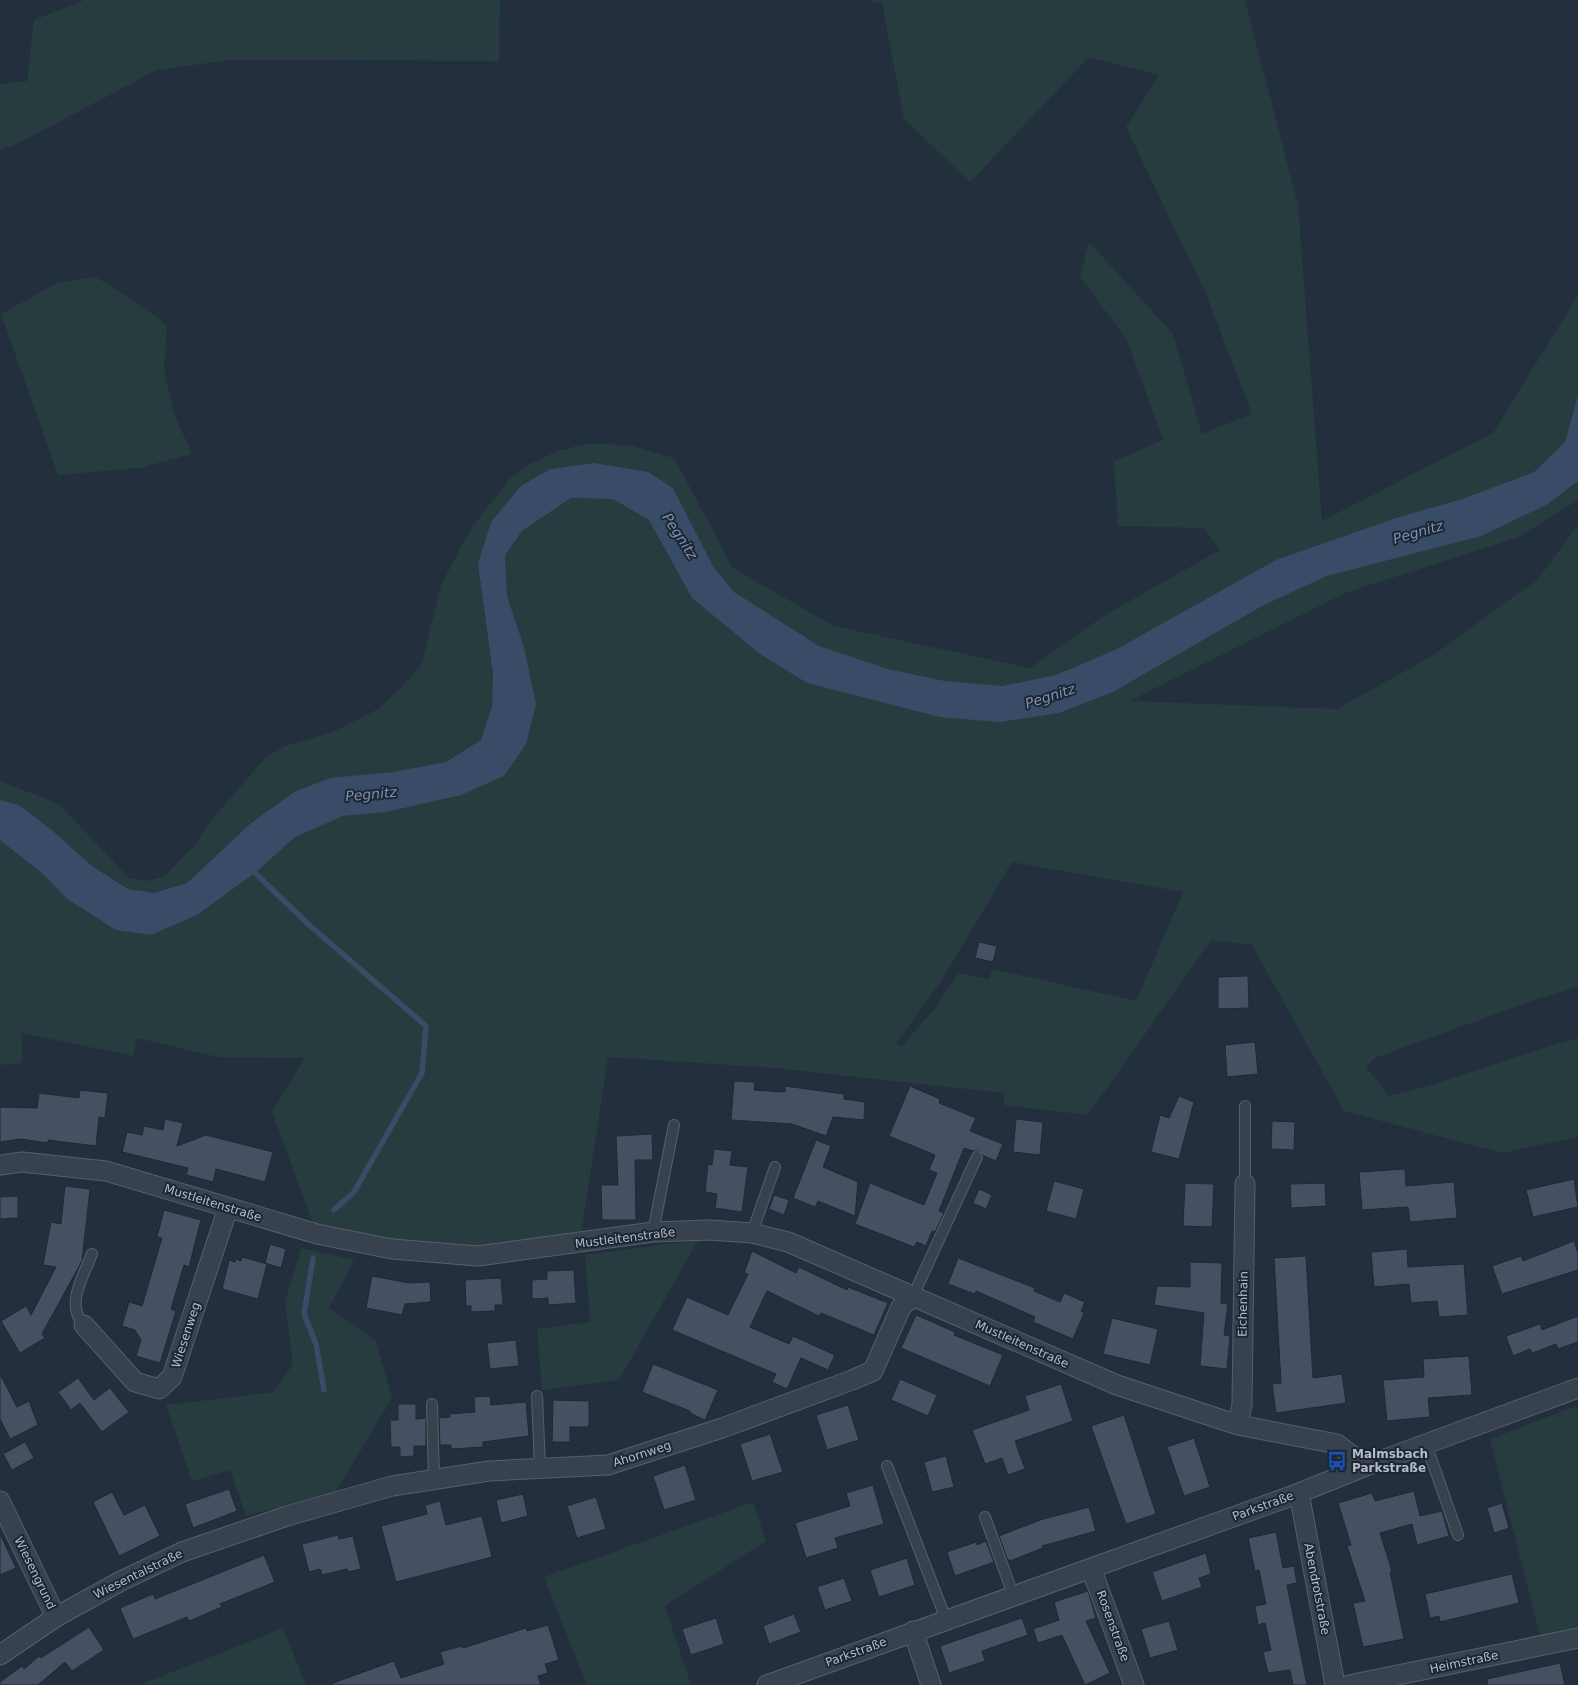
<svg xmlns="http://www.w3.org/2000/svg" width="1578" height="1685" viewBox="0 0 1578 1685" font-family="'DejaVu Sans',sans-serif">
	<style>
		.green { fill: #263c3f; fill-rule: evenodd }
		.water { fill: #394c67 }
		.lines { fill: none; stroke-linecap: round; stroke-linejoin: round }
		.stream { stroke: #394c67; stroke-width: 5.5 }
		.building { fill: #455162; stroke: #1f2835 }
		.service-casing { stroke: #565f6c; stroke-width: 12 }
		.minor-casing { stroke: #565f6c; stroke-width: 21 }
		.service { stroke: #38414e; stroke-width: 10 }
		.minor { stroke: #38414e; stroke-width: 19 }
		.labels { text-anchor: middle; stroke-width: 4; stroke-linejoin: round; paint-order: stroke }
		.street-label { font-size: 12px; fill: #b4bcc9; stroke: #1d2633 }
		.poi-label { font-size: 12px; font-weight: bold; fill: #b4bcc9; stroke: #1d2633; text-anchor: start }
		.water-label { font-size: 14px; font-style: italic; fill: #7c92b1; stroke: #1d2633 }
	</style>
	<rect width="100%" height="100%" fill="#242f3e"/>
	<path class="green" d="M 84,0 L 500,0 L 499,61 L 229,60 L 157,70 L 15,145 L 0,150 L 0,84 L 27,81 L 34,20 Z
		M 865,0 L 1245,0 L 1298,205 L 1322,521 L 1493,433 L 1578,295 L 1578,395 L 1565,442 L 1534,472 L 1462,499 L 1399,517 L 1345,537 L 1117,649 L 1056,675 L 1002,686 L 945,681 L 888,669 L 818,646 L 734,592 L 713,566 L 673,488 L 594,463 L 550,469 L 521,486 L 478,565 L 493,674 L 492,706 L 481,740 L 446,762 L 294,792 L 250,824 L 187,883 L 154,893 L 128,889 L 92,866 L 53,831 L 19,805 L 0,800 L 0,781 L 59,804 L 129,878 L 147,881 L 165,876 L 193,847 L 214,817 L 265,758 L 285,746 L 333,732 L 378,709 L 402,687 L 422,663 L 441,585 L 470,530 L 510,478 L 530,464 L 558,451 L 589,443 L 633,446 L 674,458 L 733,568 L 834,626 L 1030,668 L 1107,614 L 1220,550 L 1204,528 L 1118,526 L 1114,461 L 1163,440 L 1127,340 L 1080,277 L 1089,242 L 1173,334 L 1202,434 L 1252,414 L 1206,294 L 1126,127 L 1159,75 L 1089,57 L 970,182 L 904,119 L 882,3 Z
		M 96,277 L 136,302 L 167,325 L 164,370 L 174,413 L 192,454 L 139,468 L 58,475 L 1,314 L 57,283 Z
		M 1578,481 L 1578,500 L 1519,537 L 1345,593 L 1130,701 L 1337,709 L 1432,656 L 1538,579 L 1578,525 L 1578,987 L 1534,1000 L 1375,1058 L 1366,1067 L 1389,1096 C 1454,1081 1515,1055 1578,1038 L 1578,1137 L 1502,1153 L 1344,1111 L 1252,945 L 1211,940 L 1088,1115 L 1004,1105 L 1003,1093 L 775,1068 L 608,1057 L 581,1235 L 479,1249 L 397,1243 L 313,1223 L 272,1112 L 305,1058 L 218,1057 L 137,1038 L 133,1056 L 22,1033 L 22,1063 L 0,1065 L 0,840 L 43,874 L 66,898 L 151,935 L 197,915 L 255,873 L 295,837 L 343,816 L 386,812 L 536,704 L 524,647 L 507,596 L 505,555 L 522,531 L 571,498 L 613,499 L 649,520 L 692,598 L 760,654 L 807,683 L 939,717 L 1115,691 L 1262,606 L 1327,576 L 1426,550 L 1548,504 ZM 1012,862 L 1183,892 L 1136,1001 L 992,969 L 989,979 L 958,973 L 936,1007 L 901,1047 L 897,1042 L 940,983 Z
		M 698,1240 L 619,1380 L 542,1390 L 537,1329 L 590,1322 L 585,1255 Z
		M 301,1248 L 354,1260 L 329,1308 L 376,1341 L 392,1398 L 336,1492 L 246,1516 L 230,1470 L 192,1481 L 166,1405 L 274,1392 L 293,1364 L 285,1302 Z
		M 1576,1406 L 1578,1414 L 1578,1629 L 1540,1637 L 1490,1439 Z
		M 753,1502 L 766,1541 L 665,1606 L 691,1685 L 587,1685 L 544,1577 Z
		M 283,1628 L 306,1685 L 139,1685 Z"/>
	<path class="water" d="M 1578,395 L 1578,481 L 1548,504 L 1481,536 L 1327,576 L 1262,606 L 1115,691 L 1059,713 L 999,722 L 939,717 L 807,683 L 760,654 L 692,598 L 649,520 L 613,499 L 571,498 L 522,531 L 505,555 L 507,596 L 524,647 L 536,704 L 526,744 L 504,776 L 461,795 L 386,812 L 343,816 L 295,837 L 255,873 L 197,915 L 151,935 L 116,930 L 66,898 L 43,874 L 0,840 L 0,800 L 19,805 L 53,831 L 92,866 L 128,889 L 154,893 L 187,883 L 250,824 L 294,792 L 330,778 L 393,772 L 446,762 L 481,740 L 492,706 L 493,674 L 478,564 L 491,522 L 521,486 L 550,469 L 594,463 L 648,472 L 673,488 L 713,566 L 734,592 L 819,646 L 888,669 L 945,681 L 1002,686 L 1056,675 L 1117,649 L 1276,560 L 1399,517 L 1462,499 L 1534,472 L 1565,442 Z"/>
	<g class="lines">
		<path class="stream" d="M 250,868 L 308,924 L 426,1026 L 422,1073 L 354,1192 L 334,1210
			M 313,1258 L 304,1314 L 316,1344 L 324,1390"/>
	</g>
	<path class="building" d="M 979,942 L 997,946 L 993,962 L 975,958 Z
		M 1248,976 L 1249,1008 L 1218,1009 L 1218,977 Z
		M 1255,1042 L 1258,1074 L 1227,1077 L 1225,1045 Z
		M 734,1081 L 755,1082 L 754,1090 L 785,1092 L 785,1086 L 844,1094 L 844,1099 L 865,1102 L 864,1120 L 833,1117 L 826,1136 L 792,1124 L 731,1120 Z
		M 910,1086 L 940,1099 L 939,1103 L 976,1118 L 970,1131 L 1003,1144 L 996,1161 L 984,1156 L 979,1151 L 973,1151 L 964,1148 L 939,1211 L 944,1213 L 935,1232 L 932,1231 L 926,1246 L 917,1242 L 914,1247 L 855,1224 L 870,1183 L 924,1205 L 937,1173 L 929,1170 L 935,1155 L 889,1136 Z
		M 80,1090 L 108,1093 L 105,1118 L 99,1117 L 96,1146 L 48,1140 L 48,1143 L 21,1139 L 0,1142 L 0,1107 L 37,1108 L 39,1093 L 79,1098 Z
		M 1179,1096 L 1194,1102 L 1179,1159 L 1151,1152 L 1160,1115 L 1169,1118 Z
		M 165,1119 L 183,1123 L 177,1146 L 206,1135 L 273,1152 L 265,1182 L 216,1169 L 213,1182 L 186,1175 L 188,1168 L 122,1152 L 127,1132 L 142,1135 L 144,1126 L 163,1130 Z
		M 1016,1119 L 1043,1122 L 1040,1155 L 1013,1152 Z
		M 1272,1121 L 1295,1122 L 1294,1150 L 1271,1149 Z
		M 652,1134 L 653,1160 L 635,1160 L 636,1220 L 602,1220 L 601,1185 L 618,1185 L 616,1136 Z
		M 816,1140 L 831,1146 L 823,1167 L 858,1182 L 855,1216 L 818,1201 L 815,1207 L 793,1198 Z
		M 714,1149 L 732,1151 L 730,1165 L 748,1167 L 742,1212 L 715,1208 L 717,1194 L 705,1192 L 708,1164 L 712,1165 Z
		M 1405,1169 L 1406,1186 L 1454,1182 L 1457,1218 L 1410,1222 L 1408,1207 L 1362,1210 L 1359,1172 Z
		M 1574,1179 L 1578,1207 L 1533,1217 L 1526,1190 Z
		M 1054,1181 L 1084,1189 L 1076,1219 L 1046,1211 Z
		M 1185,1183 L 1214,1184 L 1212,1227 L 1183,1226 Z
		M 1325,1183 L 1326,1206 L 1291,1208 L 1290,1184 Z
		M 65,1186 L 90,1189 L 82,1261 L 42,1334 L 45,1338 L 20,1353 L 1,1321 L 26,1306 L 31,1315 L 56,1267 L 43,1265 L 51,1222 L 61,1224 Z
		M 979,1189 L 992,1195 L 986,1209 L 973,1203 Z
		M 774,1195 L 789,1200 L 784,1215 L 769,1209 Z
		M 18,1196 L 18,1218 L 0,1219 L 0,1197 Z
		M 164,1210 L 201,1220 L 189,1267 L 184,1265 L 171,1309 L 176,1311 L 160,1363 L 136,1356 L 141,1340 L 135,1330 L 122,1326 L 129,1302 L 142,1306 L 162,1238 L 157,1237 Z
		M 1574,1241 L 1578,1253 L 1578,1270 L 1502,1294 L 1492,1266 L 1521,1256 L 1523,1261 Z
		M 270,1244 L 286,1249 L 281,1268 L 265,1263 Z
		M 1407,1249 L 1408,1267 L 1464,1264 L 1468,1315 L 1439,1317 L 1437,1301 L 1411,1303 L 1409,1284 L 1374,1287 L 1371,1252 Z
		M 752,1251 L 796,1273 L 799,1267 L 847,1290 L 848,1287 L 888,1303 L 874,1335 L 821,1313 L 819,1316 L 767,1291 L 750,1327 L 789,1344 L 793,1336 L 835,1355 L 828,1370 L 801,1358 L 787,1389 L 772,1382 L 776,1374 L 672,1330 L 687,1297 L 728,1315 L 748,1274 L 744,1273 Z
		M 1306,1256 L 1313,1378 L 1342,1374 L 1346,1403 L 1276,1413 L 1272,1384 L 1281,1383 L 1274,1258 Z
		M 242,1257 L 267,1264 L 258,1299 L 222,1289 L 229,1260 L 235,1262 L 236,1259 L 241,1261 Z
		M 958,1258 L 1035,1288 L 1034,1291 L 1060,1302 L 1064,1293 L 1085,1302 L 1081,1311 L 1084,1313 L 1073,1339 L 1033,1322 L 1035,1317 L 976,1291 L 975,1294 L 948,1284 Z
		M 1190,1262 L 1222,1263 L 1221,1303 L 1228,1304 L 1224,1335 L 1230,1336 L 1227,1369 L 1200,1366 L 1204,1313 L 1154,1305 L 1157,1286 L 1190,1287 Z
		M 574,1270 L 576,1303 L 548,1305 L 548,1298 L 532,1299 L 532,1280 L 547,1279 L 547,1271 Z
		M 372,1276 L 409,1283 L 430,1282 L 431,1302 L 405,1304 L 402,1315 L 366,1308 Z
		M 501,1278 L 503,1305 L 495,1305 L 495,1311 L 471,1312 L 471,1306 L 466,1306 L 465,1280 Z
		M 916,1315 L 955,1332 L 954,1335 L 1003,1355 L 990,1386 L 901,1348 Z
		M 1578,1316 L 1578,1342 L 1558,1349 L 1556,1344 L 1532,1353 L 1530,1349 L 1513,1356 L 1506,1336 L 1540,1324 L 1542,1330 Z
		M 1112,1318 L 1158,1329 L 1150,1365 L 1103,1354 Z
		M 516,1340 L 519,1366 L 490,1369 L 487,1343 Z
		M 1469,1356 L 1472,1395 L 1428,1398 L 1430,1417 L 1387,1421 L 1383,1380 L 1424,1377 L 1423,1359 Z
		M 653,1364 L 718,1390 L 705,1420 L 690,1413 L 690,1411 L 642,1392 Z
		M 0,1374 L 17,1407 L 29,1401 L 38,1425 L 10,1439 L 0,1419 Z
		M 78,1378 L 94,1400 L 110,1388 L 129,1412 L 102,1432 L 80,1403 L 71,1410 L 58,1392 Z
		M 900,1379 L 937,1395 L 928,1416 L 891,1400 Z
		M 1061,1384 L 1073,1421 L 1015,1441 L 1025,1469 L 1008,1475 L 1002,1458 L 985,1464 L 972,1430 L 1029,1410 L 1025,1396 Z
		M 490,1396 L 491,1405 L 526,1402 L 529,1436 L 483,1442 L 483,1447 L 451,1449 L 451,1445 L 440,1445 L 439,1418 L 450,1417 L 449,1414 L 475,1412 L 474,1397 Z
		M 553,1400 L 589,1401 L 589,1427 L 570,1427 L 570,1442 L 552,1442 Z
		M 398,1404 L 416,1404 L 416,1419 L 426,1418 L 426,1446 L 414,1446 L 414,1456 L 400,1457 L 400,1447 L 391,1447 L 390,1420 L 398,1420 Z
		M 848,1405 L 859,1440 L 827,1450 L 816,1415 Z
		M 1124,1415 L 1156,1514 L 1126,1524 L 1091,1426 Z
		M 770,1434 L 783,1472 L 752,1481 L 740,1444 Z
		M 1194,1438 L 1210,1487 L 1184,1496 L 1167,1447 Z
		M 25,1442 L 34,1458 L 12,1470 L 3,1454 Z
		M 946,1456 L 954,1487 L 932,1492 L 924,1462 Z
		M 685,1465 L 696,1500 L 664,1510 L 653,1476 Z
		M 873,1485 L 884,1524 L 835,1538 L 838,1548 L 806,1558 L 795,1523 L 850,1506 L 846,1493 Z
		M 229,1489 L 237,1511 L 193,1528 L 185,1504 Z
		M 1414,1491 L 1420,1516 L 1442,1511 L 1449,1536 L 1417,1545 L 1412,1524 L 1380,1533 L 1392,1571 L 1390,1572 L 1404,1639 L 1363,1647 L 1353,1603 L 1365,1601 L 1347,1546 L 1351,1545 L 1338,1503 L 1372,1493 L 1375,1501 Z
		M 112,1492 L 124,1515 L 145,1505 L 160,1536 L 119,1556 L 93,1502 Z
		M 523,1494 L 528,1516 L 501,1523 L 496,1500 Z
		M 596,1497 L 606,1529 L 577,1538 L 567,1506 Z
		M 440,1501 L 446,1525 L 482,1516 L 492,1557 L 396,1582 L 381,1526 L 427,1514 L 425,1505 Z
		M 1502,1503 L 1509,1528 L 1494,1533 L 1487,1508 Z
		M 1089,1507 L 1096,1531 L 1042,1546 L 1043,1548 L 1010,1561 L 1007,1558 L 999,1536 L 1040,1520 Z
		M 1276,1532 L 1283,1568 L 1294,1566 L 1297,1583 L 1287,1585 L 1307,1685 L 1293,1685 L 1290,1670 L 1268,1673 L 1263,1652 L 1271,1650 L 1265,1623 L 1258,1625 L 1255,1606 L 1266,1604 L 1259,1570 L 1255,1571 L 1248,1538 Z
		M 0,1534 L 16,1568 L 0,1575 Z
		M 338,1535 L 339,1539 L 353,1536 L 361,1569 L 348,1572 L 347,1569 L 322,1575 L 320,1569 L 309,1572 L 302,1544 Z
		M 986,1541 L 994,1562 L 955,1576 L 947,1552 L 976,1542 L 977,1545 Z
		M 1206,1553 L 1211,1574 L 1199,1578 L 1202,1587 L 1162,1601 L 1152,1572 Z
		M 264,1555 L 275,1582 L 220,1604 L 222,1607 L 189,1621 L 187,1617 L 133,1639 L 120,1608 L 153,1594 L 155,1599 Z
		M 907,1558 L 915,1585 L 879,1597 L 870,1570 Z
		M 1512,1574 L 1519,1603 L 1440,1622 L 1439,1616 L 1430,1618 L 1425,1594 Z
		M 844,1578 L 852,1601 L 825,1610 L 817,1587 Z
		M 1088,1591 L 1096,1618 L 1086,1621 L 1110,1673 L 1085,1685 L 1062,1635 L 1038,1643 L 1033,1629 L 1059,1620 L 1054,1602 Z
		M 794,1614 L 801,1632 L 769,1644 L 763,1626 Z
		M 716,1618 L 724,1644 L 691,1655 L 682,1629 Z
		M 1022,1618 L 1028,1635 L 982,1651 L 985,1661 L 949,1673 L 940,1646 Z
		M 1169,1621 L 1178,1650 L 1150,1658 L 1141,1629 Z
		M 548,1625 L 559,1660 L 545,1664 L 548,1673 L 538,1676 L 541,1685 L 333,1685 L 333,1683 L 394,1661 L 401,1678 L 444,1664 L 440,1652 L 462,1646 L 463,1648 L 526,1628 L 527,1631 Z
		M 89,1627 L 104,1650 L 72,1671 L 65,1662 L 38,1685 L 0,1685 L 0,1682 L 22,1666 L 24,1669 L 39,1656 L 41,1658 Z
		M 1560,1663 L 1565,1685 L 1488,1685 L 1487,1679 Z"/>
	<g class="lines">
		<defs>
			<path id="service" d="M 1245,1184 L 1245,1106
				M 653,1232 L 674,1125
				M 752,1233 L 775,1167
				M 913,1296 L 977,1157
				M 84,1325 C 65,1305 83,1277 92,1254
				M 537,1396 L 540,1467
				M 432,1404 L 434,1480
				M 1426,1444 L 1458,1535
				M 887,1466 L 947,1622
				M 985,1517 L 1014,1597"/>
			<path id="minor" d="M 0,1165 L 22,1162 L 106,1171 L 317,1234 L 392,1249 L 478,1256 L 653,1232 L 710,1230 L 752,1233 L 788,1242 L 1117,1385 L 1238,1425 L 1337,1444 L 1366,1466
				M 84,1325 L 135,1382 L 159,1389 L 172,1377 L 228,1208
				M 1238,1425 L 1242,1404 L 1245,1184
				M 1299,1493 L 1335,1685
				M 0,1501 L 56,1617
				M 1091,1568 L 1134,1685
				M 913,1631 L 931,1685
				M 0,1655 L 56,1617 L 121,1581 L 182,1552 L 287,1516 L 392,1486 L 489,1471 L 608,1465 L 722,1428 L 852,1380 L 873,1371 L 901,1307 L 913,1296
				M 767,1685 L 1294,1495 L 1366,1466 L 1578,1388
				M 1349,1685 L 1578,1638"/>
		</defs>
		<use href="#service" class="service-casing"/>
		<use href="#minor" class="minor-casing"/>
		<use href="#service" class="service"/>
		<use href="#minor" class="minor"/>
	</g>
	<defs>
		<symbol id="bus-bare" viewBox="-9 -9 18 18"><path d="M-5-6H5V4H4V6H2V4H-2V6H-4V4H-5ZM-3.5-4V0h7V-4ZM-3.5 1.2v1.5H-2V1.2ZM2 1.2v1.5H3.5V1.2Z" fill="#1a4fb4" stroke="#1d2633" stroke-width="2.5" paint-order="stroke"/></symbol>
	</defs>
	<g fill-rule="evenodd">
		<use href="#bus-bare" x="1323" y="1447" width="28" height="28"/>
	</g>
	<g class="labels">
		<g class="street-label">
			<text transform="translate(213 1203) rotate(17)" y="4">Mustleitenstraße</text>
			<text transform="translate(625 1238) rotate(-7)" y="4">Mustleitenstraße</text>
			<text transform="translate(1243 1304) rotate(-89)" y="4">Eichenhain</text>
			<text transform="translate(186 1335) rotate(-72)" y="4">Wiesenweg</text>
			<text transform="translate(1022 1344) rotate(24)" y="4">Mustleitenstraße</text>
			<text transform="translate(642 1454) rotate(-18)" y="4">Ahornweg</text>
			<text transform="translate(1263 1506) rotate(-20)" y="4">Parkstraße</text>
			<text transform="translate(35 1573) rotate(64)" y="4">Wiesengrund</text>
			<text transform="translate(138 1574) rotate(-26)" y="4">Wiesentalstraße</text>
			<text transform="translate(1317 1589) rotate(79)" y="4">Abendrotstraße</text>
			<text transform="translate(1113 1626) rotate(70)" y="4">Rosenstraße</text>
			<text transform="translate(856 1652) rotate(-20)" y="4">Parkstraße</text>
			<text transform="translate(1464 1662) rotate(-12)" y="4">Heimstraße</text>
		</g>
		<g class="poi-label">
			<text x="1352" y="1458">Malmsbach<tspan x="1352" dy="14">Parkstraße</tspan></text>
		</g>
		<g class="water-label">
			<text transform="translate(1418 532) rotate(-16)" y="5">Pegnitz</text>
			<text transform="translate(680 536) rotate(57)" y="5">Pegnitz</text>
			<text transform="translate(1050 696) rotate(-18)" y="5">Pegnitz</text>
			<text transform="translate(371 794) rotate(-5)" y="5">Pegnitz</text>
		</g>
	</g>
</svg>
